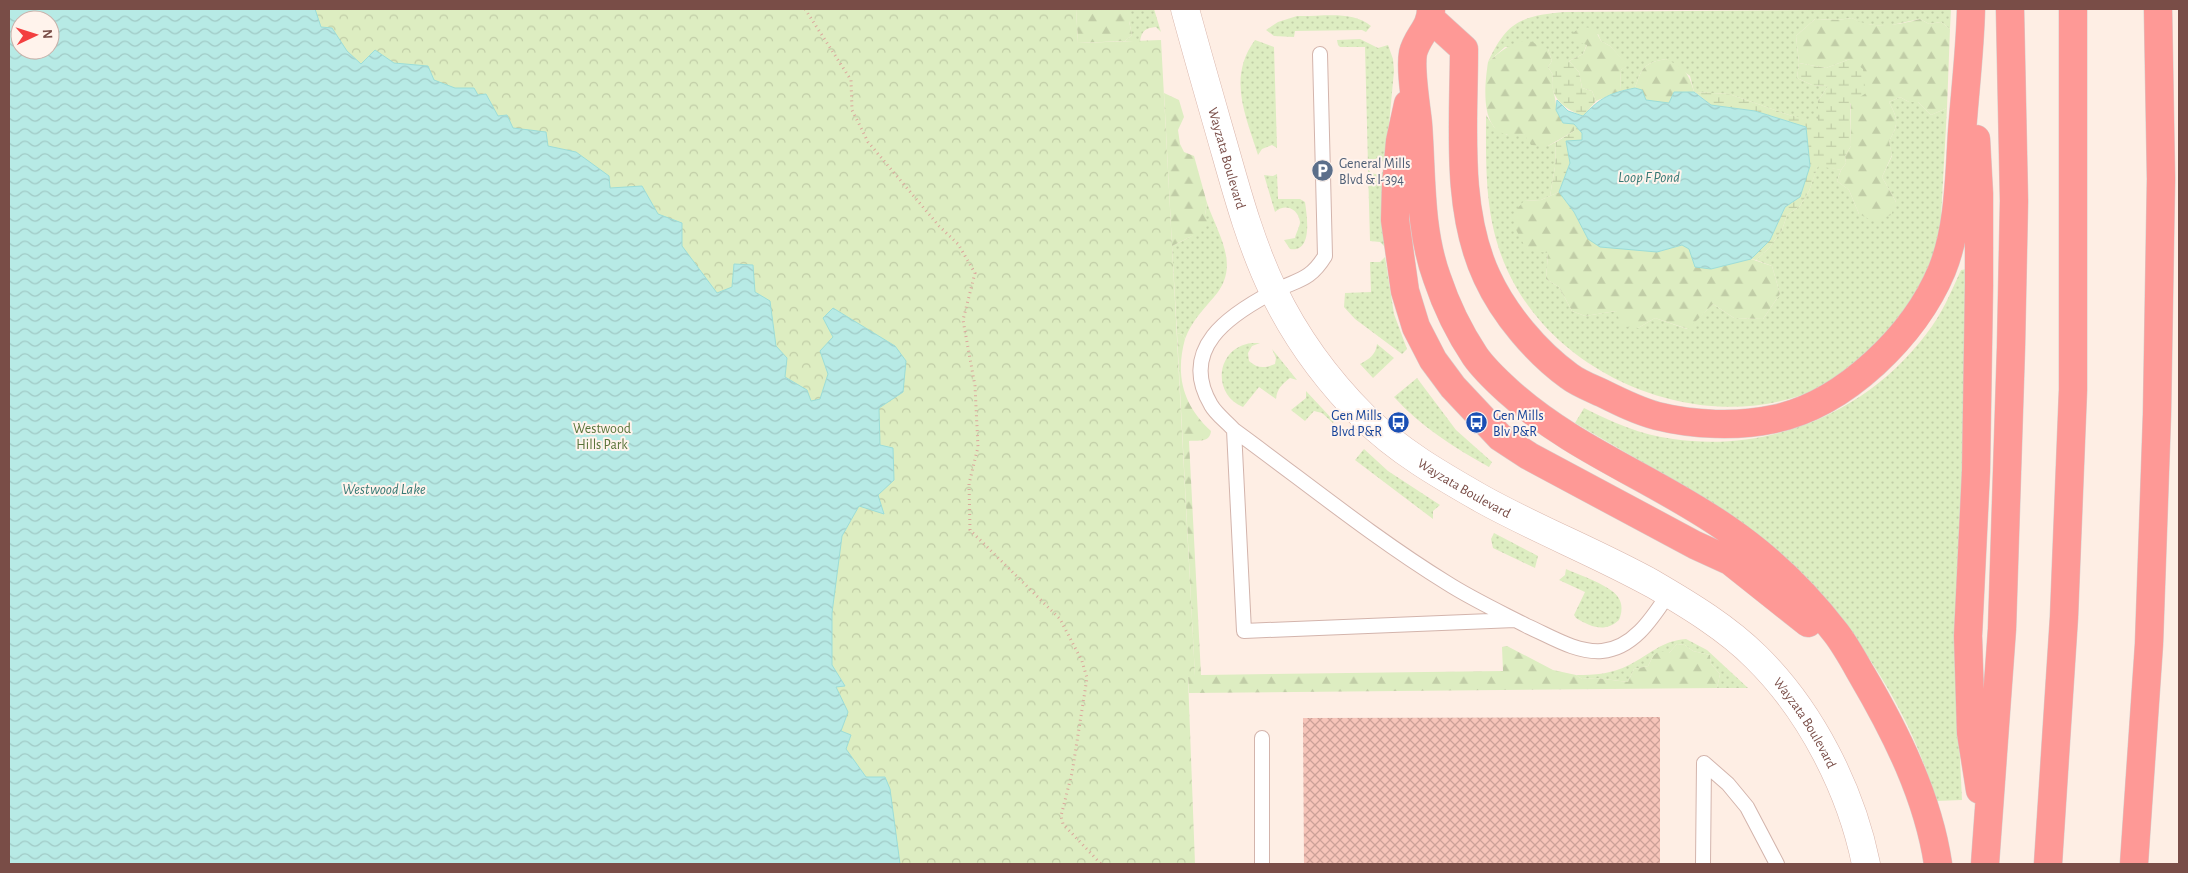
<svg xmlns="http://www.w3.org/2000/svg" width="2188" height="873" viewBox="0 0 2188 873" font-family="'Alegreya Sans',sans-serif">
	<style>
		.grass { fill: url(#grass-dots) }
		.forest { fill: url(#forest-firs) }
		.wetland { fill: url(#wetland-marsh) }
		.park { fill: url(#park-crowns); fill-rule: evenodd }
		.water { fill: url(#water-waves); stroke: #9cddd8; fill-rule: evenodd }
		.building { fill: url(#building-cross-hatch) }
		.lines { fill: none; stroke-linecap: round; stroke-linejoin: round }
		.lane-casing { stroke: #d3b4ac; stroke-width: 16 }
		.secondary-casing { stroke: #d9b5ab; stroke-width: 29 }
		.highway-casing { stroke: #d9cdcb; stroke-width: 29 }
		.path { stroke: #dba69c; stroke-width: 3; stroke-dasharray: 1 4; stroke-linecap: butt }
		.lane { stroke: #fff; stroke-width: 14 }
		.secondary { stroke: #fff; stroke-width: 28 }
		.highway { stroke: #fe9996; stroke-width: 28 }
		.labels { text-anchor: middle; stroke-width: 4; stroke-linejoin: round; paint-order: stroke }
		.street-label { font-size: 14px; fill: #794d47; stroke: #fff3ec }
		.service-label { font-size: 14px; fill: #4e5e75; stroke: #fff3ec; text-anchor: start }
		.transit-label { font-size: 14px; fill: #164399; stroke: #fff3ec; text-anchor: end }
		.park-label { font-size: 14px; fill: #587439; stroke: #fff3ec }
		.water-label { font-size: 15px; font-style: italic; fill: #367974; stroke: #fff3ec }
	</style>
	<defs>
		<pattern id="grass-dots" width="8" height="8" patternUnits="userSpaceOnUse" patternTransform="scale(1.25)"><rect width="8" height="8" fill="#ddedc1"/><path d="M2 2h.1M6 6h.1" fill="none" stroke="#c1cda7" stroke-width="1.8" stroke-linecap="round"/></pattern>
		<pattern id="forest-firs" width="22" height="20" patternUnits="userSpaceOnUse" patternTransform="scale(1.25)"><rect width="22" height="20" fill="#ddedc1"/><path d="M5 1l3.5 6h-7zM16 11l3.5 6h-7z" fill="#c1cda7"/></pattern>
		<pattern id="wetland-marsh" width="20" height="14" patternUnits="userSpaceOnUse" patternTransform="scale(1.25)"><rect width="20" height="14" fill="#ddedc1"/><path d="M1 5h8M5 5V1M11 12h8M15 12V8" fill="none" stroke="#c1cda7"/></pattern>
		<pattern id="park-crowns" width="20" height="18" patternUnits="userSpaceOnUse" patternTransform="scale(1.25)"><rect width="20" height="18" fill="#ddedc1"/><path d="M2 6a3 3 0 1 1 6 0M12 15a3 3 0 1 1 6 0" fill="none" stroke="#c1cda7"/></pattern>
		<pattern id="water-waves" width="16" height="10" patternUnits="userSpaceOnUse" patternTransform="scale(1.25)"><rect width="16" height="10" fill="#b7eae5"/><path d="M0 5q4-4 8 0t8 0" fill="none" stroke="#a1cac6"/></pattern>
		<pattern id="building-cross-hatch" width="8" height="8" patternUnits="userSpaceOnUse" patternTransform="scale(1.25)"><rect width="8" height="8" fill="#f6c4b9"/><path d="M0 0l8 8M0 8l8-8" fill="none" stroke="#cca198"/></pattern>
	</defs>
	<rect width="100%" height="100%" fill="#feeee4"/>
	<path class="grass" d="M 1129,9 L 1154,9 L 1161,32 L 1156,27 C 1146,28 1142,30 1140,41 L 1125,41 L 1132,35 L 1129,21 Z
		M 1951,9 L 1950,29 L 1941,22 L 1929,24 L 1920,19 L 1887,26 L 1863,24 L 1852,18 L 1837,20 L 1815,19 L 1796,36 L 1799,63 L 1797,78 L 1812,85 L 1828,86 L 1818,101 L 1818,123 L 1789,115 L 1729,94 L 1694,92 L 1690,76 L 1666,59 C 1644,63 1642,67 1635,88 L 1620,91 L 1621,70 L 1627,65 L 1610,46 L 1601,41 L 1598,34 L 1587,44 L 1583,54 L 1569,61 L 1552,61 L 1548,49 L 1505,47 L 1488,62 C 1507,21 1521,16 1565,12 Z
		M 1297,16 C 1321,17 1352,10 1371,26 L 1366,32 L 1362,30 L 1295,31 L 1294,37 L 1274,36 L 1266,30 L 1278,22 Z
		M 1360,39 L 1378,48 L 1388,45 L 1393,59 L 1394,71 L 1387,146 L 1384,210 L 1384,246 L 1380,242 L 1370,241 L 1368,169 L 1371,173 L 1379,175 L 1383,172 L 1384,162 L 1377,158 L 1368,166 L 1365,47 L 1340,47 L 1338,45 L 1337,40 Z
		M 1255,40 L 1274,47 L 1277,148 L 1272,145 L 1262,149 L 1258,155 C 1246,116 1227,78 1255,40 Z
		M 1900,97 L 1909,102 L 1918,102 L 1931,115 L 1947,108 L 1940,235 C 1935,257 1925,276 1915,297 C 1912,304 1909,312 1905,317 C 1897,326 1888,333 1880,341 C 1870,351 1860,364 1848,373 C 1841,378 1832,381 1825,385 C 1719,439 1574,388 1516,287 C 1484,231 1486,176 1486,115 L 1494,127 L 1507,135 L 1524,134 L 1548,146 L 1556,142 L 1555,167 L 1550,196 L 1541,200 L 1524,201 L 1548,253 L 1546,279 L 1559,287 L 1572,311 L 1585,316 L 1616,311 L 1638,328 L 1655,318 L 1687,329 L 1713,304 L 1734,318 L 1763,319 L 1780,294 L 1772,266 L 1756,260 L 1769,248 L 1782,230 L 1787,215 L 1800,206 L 1809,191 L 1818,165 L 1841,170 L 1837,181 L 1849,190 L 1859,214 L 1896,202 L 1882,177 L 1892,156 L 1889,141 C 1899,124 1898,119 1889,102 Z
		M 1277,174 L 1278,199 L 1300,199 L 1305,202 C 1307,216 1313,253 1290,249 L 1284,240 L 1295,238 C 1296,233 1300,226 1300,222 C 1298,208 1285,203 1275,212 L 1264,175 L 1273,176 Z
		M 1207,203 C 1219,237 1241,266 1214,297 C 1202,311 1192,321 1185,339 L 1183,335 L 1177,333 L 1172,246 C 1198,233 1203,234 1207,203 Z
		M 1385,257 L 1394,314 L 1407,349 L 1402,354 L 1355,319 L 1344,307 L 1345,293 L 1371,292 L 1370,262 L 1380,262 Z
		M 1967,269 L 1959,738 L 1962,800 L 1936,801 C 1918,736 1886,679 1846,626 L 1673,480 L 1575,423 L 1584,408 C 1612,422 1641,435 1673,439 C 1771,453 1868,412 1927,333 C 1942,314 1951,292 1961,270 Z
		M 1252,343 L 1260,343 L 1252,346 L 1248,353 L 1249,361 C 1258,369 1265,368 1275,364 L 1276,358 L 1272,349 L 1297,380 L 1290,378 C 1282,384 1277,389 1276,399 L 1259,387 L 1243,407 C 1211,394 1216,347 1252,343 Z
		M 1377,344 L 1394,358 L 1373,378 L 1360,364 C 1369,359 1376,355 1377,344 Z
		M 1417,378 L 1456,430 L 1492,462 L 1489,467 C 1455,448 1420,426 1394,397 Z
		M 1306,391 L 1334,421 L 1333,423 L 1322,413 L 1314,411 L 1305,421 L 1291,410 L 1306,398 Z
		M 1364,449 L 1388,471 L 1440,505 L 1433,511 L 1433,519 L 1355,460 Z
		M 1494,533 L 1538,556 L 1535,568 L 1493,548 L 1491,539 Z
		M 1566,569 C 1579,575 1610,585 1618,597 C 1623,604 1622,612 1619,620 C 1605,633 1591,627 1576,618 L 1574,615 L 1585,592 L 1559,580 L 1565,575 Z
		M 1686,639 L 1707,650 L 1748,688 L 1717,688 L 1720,674 L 1711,664 L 1710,655 L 1693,651 L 1685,645 L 1677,644 L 1669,653 L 1653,656 L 1648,666 L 1634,669 L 1628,682 L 1596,678 L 1582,679 L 1576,675 C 1595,675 1612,674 1629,665 C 1651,654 1661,641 1686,639 Z"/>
	<path class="forest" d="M 1076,9 L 1129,9 L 1129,21 L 1132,35 L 1125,41 L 1078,43 Z
		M 1852,18 C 1874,30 1897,25 1920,19 L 1929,24 L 1941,22 L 1950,29 L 1947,108 L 1931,115 L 1918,102 L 1909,102 L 1900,97 L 1889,102 C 1898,119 1899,124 1889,141 L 1892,155 L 1882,177 L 1896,202 L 1891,215 L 1873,221 L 1859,214 L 1849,190 L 1837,181 L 1841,170 L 1846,163 L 1845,156 L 1851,146 L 1850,59 L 1826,68 L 1799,63 L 1796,36 L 1815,19 L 1837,20 Z
		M 1580,27 L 1594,28 L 1601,41 L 1610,46 L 1628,65 L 1621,70 L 1620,91 L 1596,101 L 1592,91 L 1582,88 L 1579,72 L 1569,61 L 1583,54 L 1587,45 L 1576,41 L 1572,34 Z
		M 1527,40 L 1548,49 L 1552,61 L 1548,67 L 1553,75 C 1550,88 1557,97 1556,110 L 1574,124 L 1574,131 L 1548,146 L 1531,145 L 1524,134 C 1519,135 1513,136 1508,135 C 1479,130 1485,83 1488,62 C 1501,51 1510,43 1527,40 Z
		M 1666,59 C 1684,68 1689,73 1694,92 L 1674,92 L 1669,104 L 1646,100 L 1635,88 C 1642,67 1644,63 1666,59 Z
		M 1164,93 L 1179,100 L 1184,117 L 1178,130 L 1180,144 L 1184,152 L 1194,156 L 1207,203 L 1205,216 L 1208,222 L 1198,233 L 1172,246 Z
		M 1559,192 L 1574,212 L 1588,239 L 1657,252 L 1682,245 L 1689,248 L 1711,269 L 1751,259 L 1772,266 L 1780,294 L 1763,319 L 1734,318 L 1713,304 L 1688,329 L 1655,318 L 1638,328 L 1622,326 L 1616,311 L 1585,316 L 1572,311 L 1559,287 L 1546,279 L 1548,253 L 1527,250 L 1515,228 L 1515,211 L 1524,201 L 1541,200 Z
		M 1177,333 L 1183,335 L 1185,339 C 1175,376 1183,405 1211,431 C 1210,443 1198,440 1189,441 L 1201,675 L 1503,671 L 1502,647 L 1507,646 L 1553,670 L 1576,675 L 1582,679 L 1596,678 L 1628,682 L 1634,669 L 1648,666 L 1653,656 L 1659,651 L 1669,653 L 1677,644 L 1685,645 L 1693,651 L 1710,655 L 1711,664 L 1720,674 L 1717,688 L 1189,693 L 1188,676 L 1195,676 Z"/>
	<path class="wetland" d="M 1850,59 L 1863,69 L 1866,93 L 1850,104 L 1851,146 L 1845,156 L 1846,163 L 1841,170 L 1818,166 L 1809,191 L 1800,206 L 1787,215 L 1782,230 L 1769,248 L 1756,260 L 1751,259 L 1770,240 L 1785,207 L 1810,166 L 1806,127 L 1755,111 L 1711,105 L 1695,92 L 1729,94 L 1789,115 L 1818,122 L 1818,101 L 1828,86 L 1812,85 L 1797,78 L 1799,63 L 1826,68 Z
		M 1552,61 L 1569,61 L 1579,72 L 1582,88 L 1592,91 L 1596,101 L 1583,116 C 1564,109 1548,97 1553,75 L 1548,67 Z
		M 1574,124 L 1582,133 L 1582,141 L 1567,141 L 1570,163 L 1559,192 L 1550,196 L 1555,167 L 1556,142 L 1574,131 Z"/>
	<path class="park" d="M 9,9 L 1076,9 L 1078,43 L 1161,40 L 1195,676 L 1188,677 L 1195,864 L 9,864 ZM 20,20 L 50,20 L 50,50 L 20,50 Z"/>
	<path class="water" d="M 9,9 L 315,9 L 321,27 L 332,28 L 347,51 L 361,64 L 375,50 L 394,63 L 428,66 L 434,80 L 455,88 L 474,88 L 478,95 L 486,94 L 498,116 L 507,115 L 513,128 L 546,132 L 548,146 L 576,152 L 609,176 L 610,188 L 642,186 L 658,214 L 682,223 L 682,246 L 717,293 L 732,287 L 734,264 L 753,265 L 755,292 L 770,301 L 776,346 L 787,358 L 785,377 L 807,390 L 811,401 L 820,399 L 828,374 L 820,351 L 833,337 L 823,318 L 833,308 L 895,346 L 906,361 L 903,392 L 879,408 L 880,445 L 893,448 L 894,480 L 878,495 L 884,514 L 859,506 L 842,536 L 832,613 L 832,665 L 845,686 L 836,687 L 848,712 L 841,731 L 851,735 L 846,749 L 866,777 L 885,777 L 890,789 L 900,864 L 9,864 ZM 20,20 L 50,20 L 50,50 L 20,50 Z
		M 1635,88 L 1642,90 L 1646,100 L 1669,103 L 1674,92 L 1694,92 L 1711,105 L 1755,111 L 1806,127 L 1810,166 L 1800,197 L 1785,207 L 1770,240 L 1751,259 L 1711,269 L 1695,267 L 1689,249 L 1682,245 L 1657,252 L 1600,247 L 1588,239 L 1574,212 L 1559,192 L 1570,163 L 1566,141 L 1582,140 L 1582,133 L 1574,124 L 1563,123 L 1556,110 L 1557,100 L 1568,111 L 1583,116 C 1601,97 1610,93 1635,88 Z"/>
	<path class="building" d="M 1660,717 L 1660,864 L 1304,864 L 1303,718 Z"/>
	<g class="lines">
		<defs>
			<path id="lane" d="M 1320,54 L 1325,256 C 1309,282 1297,279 1273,292 C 1229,315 1178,349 1211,405 C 1216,414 1227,422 1234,430 C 1304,481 1374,538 1447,583 C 1472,599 1500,612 1527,626 C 1550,636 1576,653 1602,651 C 1634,648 1653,617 1669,593
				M 1234,430 L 1244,631 L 1515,620
				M 1704,763 L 1728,784 L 1747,807 L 1777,864
				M 1262,864 L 1262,738
				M 1703,864 L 1704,763"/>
			<g id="secondary">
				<path id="s1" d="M 1185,9 C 1198,57 1212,105 1226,154 C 1239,200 1252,246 1273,290 C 1295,336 1328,381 1364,417 C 1398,451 1440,475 1482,499 C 1538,530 1597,553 1653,584 C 1689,605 1727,628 1756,657 C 1811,711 1851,790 1866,864"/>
			</g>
			<path id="highway" d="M 1431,9 C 1431,28 1417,36 1413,53 C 1410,70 1416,104 1418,123 C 1422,174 1419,229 1437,278 C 1446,305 1459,332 1475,356 C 1484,369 1497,381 1508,391 C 1573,450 1656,479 1727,529 C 1768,557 1806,594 1836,633 C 1846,646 1854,661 1862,675 C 1896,733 1928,797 1938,864
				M 1431,19 L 1464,49 C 1464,123 1455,209 1487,277 C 1504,314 1536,352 1569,376 C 1578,383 1591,388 1602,393 C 1620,402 1638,411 1657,416 C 1693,425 1737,427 1774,419 C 1845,404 1915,335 1942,270 C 1959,228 1959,177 1962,132 C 1965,91 1970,50 1971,9
				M 1408,104 L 1400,141 L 1396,185 L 1395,220 L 1405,291 L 1416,327 L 1433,360 L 1453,387 L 1500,437 L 1529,456 L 1695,545 L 1730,561 L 1808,623
				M 1976,139 L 1979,194 L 1979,285 L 1976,471 L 1968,636 L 1971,733 L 1980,790
				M 1985,864 L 2002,629 L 2011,347 L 2014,201 L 2010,9
				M 2048,864 L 2064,617 L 2073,390 L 2073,9
				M 2134,864 L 2149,644 L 2157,414 L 2161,179 L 2158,9"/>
		</defs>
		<use href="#lane" class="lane-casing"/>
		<use href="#secondary" class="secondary-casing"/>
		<use href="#highway" class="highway-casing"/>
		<path class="path" d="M 805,9 L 851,80 L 852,110 L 868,142 L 939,226 L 958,244 L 975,273 L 963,320 L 975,386 L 978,447 L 969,484 L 970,530 L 1060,619 L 1082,661 L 1087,678 L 1072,773 L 1061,816 L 1063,824 L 1101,864"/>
		<use href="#lane" class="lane"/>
		<use href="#secondary" class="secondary"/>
		<use href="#highway" class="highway"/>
	</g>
	<defs>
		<symbol id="parking-disc" viewBox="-11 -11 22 22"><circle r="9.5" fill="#5c6f8a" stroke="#fff3ec"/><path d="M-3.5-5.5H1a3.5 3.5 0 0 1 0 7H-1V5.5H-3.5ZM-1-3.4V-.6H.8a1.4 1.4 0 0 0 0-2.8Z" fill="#fff"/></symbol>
		<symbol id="bus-disc" viewBox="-11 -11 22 22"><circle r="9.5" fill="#1a4fb4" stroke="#fff3ec"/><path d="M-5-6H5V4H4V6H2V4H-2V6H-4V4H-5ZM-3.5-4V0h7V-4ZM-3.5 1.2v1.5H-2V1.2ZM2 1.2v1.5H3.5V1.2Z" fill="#fff"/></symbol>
	</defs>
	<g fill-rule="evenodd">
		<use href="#parking-disc" x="1310" y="158" width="25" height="25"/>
		<use href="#bus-disc" x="1386" y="410" width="25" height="25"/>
		<use href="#bus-disc" x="1464" y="410" width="25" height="25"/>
	</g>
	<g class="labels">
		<g class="street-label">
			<text dy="5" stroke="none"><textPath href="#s1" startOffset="155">Wayzata Boulevard</textPath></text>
			<text dy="5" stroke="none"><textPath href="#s1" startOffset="575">Wayzata Boulevard</textPath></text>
			<text dy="5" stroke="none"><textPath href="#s1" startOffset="996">Wayzata Boulevard</textPath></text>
		</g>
		<g class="service-label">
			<text x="1339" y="168">General Mills<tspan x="1339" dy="16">Blvd &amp; I-394</tspan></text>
		</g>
		<g class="transit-label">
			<text x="1382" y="420">Gen Mills<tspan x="1382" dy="16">Blvd P&amp;R</tspan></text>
			<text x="1493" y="420" text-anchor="start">Gen Mills<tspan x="1493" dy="16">Blv P&amp;R</tspan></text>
		</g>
		<g class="park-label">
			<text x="602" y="433">Westwood<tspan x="602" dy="16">Hills Park</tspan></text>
		</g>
		<g class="water-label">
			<text x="1649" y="182">Loop F Pond</text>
			<text x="384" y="494">Westwood Lake</text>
		</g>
	</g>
	<rect width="2188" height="873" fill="none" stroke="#794d47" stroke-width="20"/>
	<g transform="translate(35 35) rotate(86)"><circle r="24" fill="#fff3ec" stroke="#c9b1aa"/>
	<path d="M0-4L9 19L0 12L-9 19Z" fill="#f33f40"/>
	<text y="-8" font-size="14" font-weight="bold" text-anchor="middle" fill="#794d47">N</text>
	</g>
</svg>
